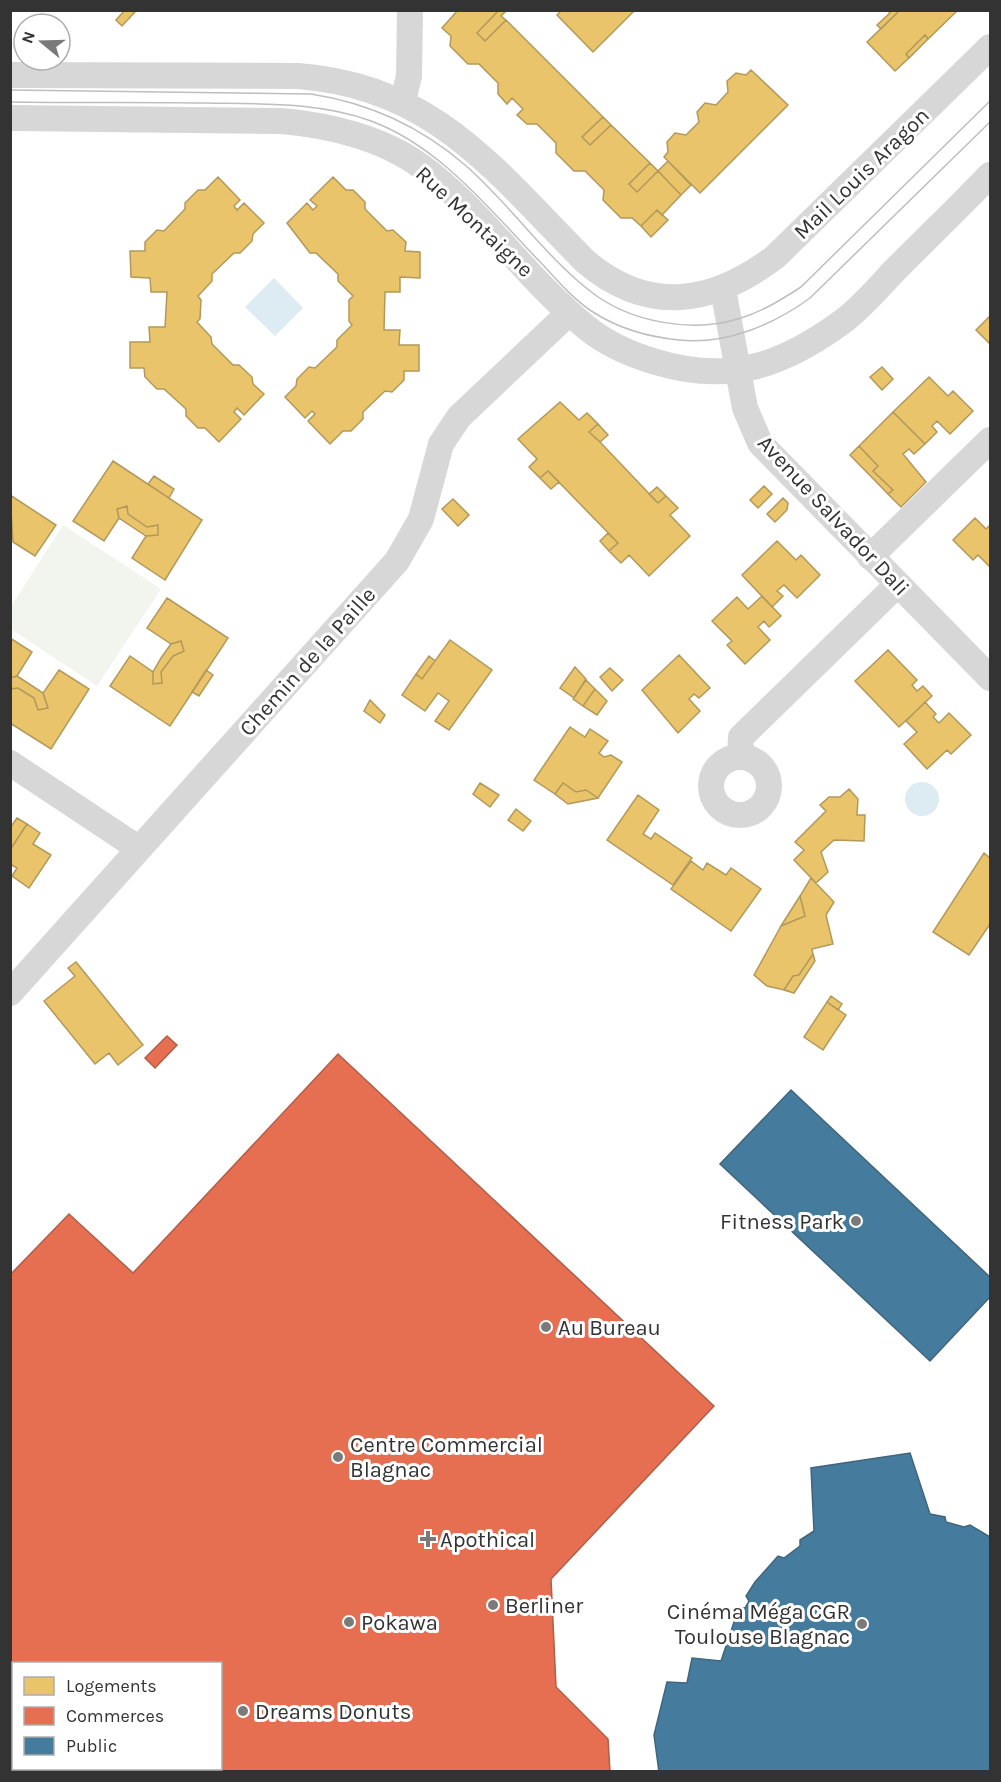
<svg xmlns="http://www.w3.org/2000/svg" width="1001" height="1782" viewBox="0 0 1001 1782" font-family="Karla,sans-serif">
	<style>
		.green { fill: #f1f5ed }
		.water { fill: #ddebf3 }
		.homes { fill: #e9c46a; stroke: #b2985a; stroke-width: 1.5 }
		.shops { fill: #e76f51; stroke: #b15d48; stroke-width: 1.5; fill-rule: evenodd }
		.public { fill: #457b9d; stroke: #40657d; stroke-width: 1.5 }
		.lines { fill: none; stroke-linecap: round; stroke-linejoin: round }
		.street { stroke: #d7d7d7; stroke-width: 26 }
		.tram { stroke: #bebebe; stroke-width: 1.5 }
		.poi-dot { fill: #7a7a7a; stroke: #fff; stroke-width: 2 }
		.labels { text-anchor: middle; stroke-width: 6; stroke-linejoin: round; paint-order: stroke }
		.street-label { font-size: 22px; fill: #333; stroke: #fff }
		.poi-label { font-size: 22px; fill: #333; stroke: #fff; text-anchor: start }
	</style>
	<rect width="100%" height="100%" fill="#fff"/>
	<path class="green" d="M 63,525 L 161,589 L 97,686 L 11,629 L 11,606 Z"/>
	<path class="water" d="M 274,278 L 303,308 L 275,336 L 245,307 Z
		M905 799a17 17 0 1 1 34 0a17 17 0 1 1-34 0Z"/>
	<path class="homes" d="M 125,10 L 135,12 L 122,26 L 116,20 Z
		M 458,10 L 499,10 L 477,33 L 485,41 L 506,20 L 603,117 L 582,137 L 590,145 L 611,125 L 650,163 L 629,184 L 637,192 L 658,171 L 681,195 L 662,215 L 657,210 L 641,226 L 632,218 L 621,218 L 603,200 L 604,190 L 585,171 L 574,171 L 556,153 L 556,143 L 537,124 L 527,124 L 517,115 L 523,109 L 512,98 L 507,104 L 498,94 L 498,83 L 479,64 L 468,64 L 450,46 L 451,36 L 442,28 Z
		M 499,10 L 507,10 L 501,16 L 506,20 L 485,41 L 477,33 Z
		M 562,10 L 635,10 L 593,52 L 557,15 Z
		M 887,10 L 900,10 L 881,29 L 877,25 L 890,13 Z
		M 900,10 L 957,11 L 928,39 L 925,35 L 906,54 L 909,58 L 895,71 L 867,42 Z
		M 925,35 L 928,39 L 909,58 L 906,54 Z
		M 751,70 L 788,105 L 700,193 L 664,157 L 668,152 L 667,142 L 675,133 L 686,135 L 699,122 L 697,112 L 705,103 L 716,105 L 728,92 L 727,81 L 736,73 L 746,75 Z
		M 603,117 L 611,125 L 590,145 L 582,137 Z
		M 668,161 L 691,185 L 681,195 L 658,171 Z
		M 650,163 L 658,171 L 637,192 L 629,184 Z
		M 218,177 L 240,200 L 234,206 L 237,210 L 244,203 L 264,223 L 253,234 L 252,241 L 240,253 L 234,253 L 212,274 L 212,281 L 198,296 L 201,300 L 200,319 L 197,322 L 211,337 L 212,344 L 233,365 L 239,365 L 252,377 L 253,384 L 264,394 L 244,415 L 237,408 L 234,412 L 241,419 L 219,442 L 205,428 L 198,428 L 186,416 L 186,409 L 164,389 L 157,389 L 145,377 L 144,368 L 130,368 L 130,342 L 150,342 L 149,327 L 165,327 L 167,292 L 151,292 L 150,278 L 131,277 L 130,251 L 145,251 L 145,242 L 157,230 L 164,231 L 185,209 L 185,203 L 198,190 L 205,190 Z
		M 333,177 L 346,190 L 353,190 L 365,202 L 365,209 L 387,231 L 393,230 L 406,242 L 405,251 L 420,252 L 420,278 L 400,277 L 400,292 L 385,292 L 384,330 L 400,330 L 399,345 L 419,345 L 419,371 L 404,371 L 404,380 L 392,392 L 385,391 L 363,412 L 363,419 L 351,431 L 343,431 L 330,444 L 308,421 L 315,414 L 312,411 L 305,418 L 285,397 L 296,386 L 297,379 L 309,367 L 315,368 L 337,347 L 337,340 L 352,325 L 349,321 L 349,300 L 353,296 L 338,281 L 338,274 L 316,253 L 310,253 L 287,223 L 307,203 L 313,210 L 317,206 L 310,200 Z
		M 657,210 L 668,220 L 651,237 L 641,226 Z
		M 990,316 L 990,344 L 976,330 Z
		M 882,367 L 893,379 L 882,390 L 870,377 Z
		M 929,377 L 948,396 L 953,391 L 973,411 L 950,434 L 937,421 L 932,426 L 937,432 L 925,444 L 893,412 Z
		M 560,402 L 579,420 L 587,413 L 598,424 L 589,432 L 600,442 L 658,503 L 666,496 L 678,508 L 670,515 L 690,536 L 649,576 L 629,555 L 621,563 L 609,551 L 618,543 L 548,471 L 540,478 L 529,467 L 537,459 L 518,439 Z
		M 893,412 L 925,444 L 914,454 L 909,449 L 903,454 L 926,482 L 901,507 L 888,494 L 893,490 L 873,471 L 878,466 L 859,446 Z
		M 598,424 L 608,435 L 600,442 L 589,432 Z
		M 859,446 L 878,466 L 873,471 L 893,490 L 888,494 L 850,455 Z
		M 113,461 L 202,520 L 165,580 L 132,558 L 146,536 L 158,535 L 158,525 L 147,527 L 128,514 L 127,506 L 117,509 L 119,518 L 104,541 L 73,521 Z
		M 548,471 L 559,482 L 551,489 L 540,478 Z
		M 154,476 L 174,489 L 169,498 L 148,484 Z
		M 764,486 L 772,494 L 758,508 L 750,500 Z
		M 657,487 L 666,496 L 658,503 L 649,494 Z
		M 10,495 L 56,525 L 35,556 L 13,542 Z
		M 783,498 L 788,503 L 787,510 L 775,522 L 767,514 Z
		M 453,499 L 469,515 L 458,526 L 442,509 Z
		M 127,506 L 128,514 L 147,527 L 158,525 L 158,535 L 146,536 L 119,518 L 117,509 Z
		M 975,518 L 986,529 L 990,525 L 990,567 L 978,555 L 973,560 L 953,540 Z
		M 608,533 L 618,543 L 609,551 L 600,541 Z
		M 777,541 L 796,560 L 801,555 L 820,575 L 797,598 L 784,585 L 777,591 L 783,596 L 772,607 L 742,575 Z
		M 762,596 L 781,616 L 769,627 L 764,621 L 758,627 L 770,640 L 745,664 L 727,645 L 732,641 L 712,621 L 737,597 L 748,609 Z
		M 167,598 L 228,638 L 170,726 L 110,686 L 130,656 L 153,672 L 153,684 L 162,683 L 161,672 L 173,656 L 184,651 L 181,641 L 171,644 L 147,628 Z
		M 10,638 L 32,652 L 17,676 L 10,678 Z
		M 450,640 L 492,670 L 449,730 L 435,721 L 449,701 L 438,693 L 425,711 L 402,695 L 416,674 L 422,679 Z
		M 181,641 L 184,651 L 173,656 L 161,672 L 162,683 L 153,684 L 153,672 L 161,658 L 171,644 Z
		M 888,650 L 917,680 L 912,685 L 917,691 L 923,686 L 932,696 L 899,727 L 855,681 Z
		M 679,655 L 710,688 L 699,698 L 694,694 L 689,699 L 700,711 L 678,733 L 642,690 Z
		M 429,656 L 435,661 L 422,679 L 416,674 Z
		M 575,667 L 586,679 L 574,698 L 560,688 Z
		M 610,668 L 623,680 L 612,691 L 600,677 Z
		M 59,670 L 89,689 L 51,749 L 10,723 L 10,689 L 18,688 L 34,698 L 38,710 L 48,708 L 43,693 Z
		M 206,670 L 213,675 L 199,696 L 192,692 Z
		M 17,676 L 43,693 L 48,708 L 38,710 L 34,698 L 18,688 L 10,689 L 10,678 Z
		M 586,680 L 595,689 L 583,706 L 573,699 Z
		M 595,689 L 607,701 L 597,715 L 583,706 Z
		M 370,700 L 385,715 L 380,723 L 364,711 Z
		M 925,702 L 936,714 L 933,717 L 939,723 L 949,713 L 971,735 L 951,754 L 947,750 L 927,769 L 904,744 L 917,732 L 906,721 Z
		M 570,727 L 585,737 L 590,729 L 608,741 L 599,753 L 604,757 L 611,755 L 622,762 L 598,798 L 586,790 L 576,792 L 563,783 L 555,794 L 534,780 Z
		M 480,783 L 499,795 L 490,807 L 473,794 Z
		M 563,783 L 576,792 L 586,790 L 598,798 L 568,804 L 555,794 Z
		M 849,789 L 858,799 L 857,815 L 865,815 L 864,841 L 834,840 L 821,852 L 828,872 L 816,883 L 794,860 L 804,850 L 795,842 L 826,811 L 820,805 L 829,797 L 840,797 Z
		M 638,795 L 659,810 L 643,834 L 651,839 L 655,833 L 692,858 L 673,885 L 607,840 Z
		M 516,809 L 531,821 L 523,831 L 508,820 Z
		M 17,818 L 27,824 L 10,850 L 10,828 Z
		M 27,824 L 40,833 L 33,844 L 51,855 L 29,888 L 12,876 L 17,868 L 10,864 L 10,850 Z
		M 984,853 L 990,858 L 990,924 L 969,955 L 933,932 Z
		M 691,861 L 703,870 L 707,863 L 726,875 L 731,868 L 761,889 L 731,931 L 671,889 Z
		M 811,878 L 834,902 L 826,915 L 833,944 L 812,949 L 813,954 L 799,975 L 793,976 L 784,990 L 767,986 L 754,975 L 781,926 L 805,916 L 800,896 Z
		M 800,896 L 805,916 L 781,926 Z
		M 813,954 L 815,961 L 794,993 L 784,990 L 793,976 L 799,975 Z
		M 76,962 L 143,1045 L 118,1065 L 109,1053 L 95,1064 L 44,1001 L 75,976 L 68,968 Z
		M 831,996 L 842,1004 L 838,1010 L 827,1002 Z
		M 827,1002 L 846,1015 L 823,1050 L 804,1037 Z"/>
	<path class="shops" d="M 167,1036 L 177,1045 L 155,1068 L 145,1058 Z
		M 338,1054 L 714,1406 L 551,1579 L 556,1687 L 608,1739 L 610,1772 L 10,1772 L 10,1275 L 69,1214 L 133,1273 ZM 14,1664 L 220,1664 L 220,1768 L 14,1768 Z"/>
	<path class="public" d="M 791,1090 L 990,1277 L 990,1297 L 930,1361 L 720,1164 Z
		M 910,1453 L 930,1514 L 945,1517 L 946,1522 L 964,1527 L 970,1525 L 990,1537 L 990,1772 L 659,1772 L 654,1735 L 667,1682 L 687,1683 L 692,1658 L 721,1661 L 739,1607 L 745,1608 L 749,1601 L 746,1596 L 755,1582 L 778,1556 L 784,1558 L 800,1546 L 800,1540 L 814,1531 L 811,1468 Z"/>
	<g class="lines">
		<path class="street" d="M 10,75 L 298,76 C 435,86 496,172 586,262 C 649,315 713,304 775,257 L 990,47
			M 403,101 L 409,76 L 410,10
			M 10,118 L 281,121 C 329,125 383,138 422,167 C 484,213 527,280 587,328 C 608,345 632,355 656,362 C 729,384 782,366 842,322 C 861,308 878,288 894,271 C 926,239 959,207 990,175
			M 723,289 L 745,408 L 760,443 L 990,678
			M 870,557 L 990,440
			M 740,757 L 741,737 L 898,584
			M711 786a29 29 0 1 1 58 0a29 29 0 1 1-58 0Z
			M 10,763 L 138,848
			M 10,993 L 397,561 L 421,519 L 441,444 L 459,417 L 569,313"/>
		<path class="tram" d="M 10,90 L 311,94 C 369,103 420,126 465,165 C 509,203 543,254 590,291 C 629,322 692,334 741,318 C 763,311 781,300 801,287 L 990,101
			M 10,102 C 76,103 141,102 206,103 C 262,104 318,102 371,121 C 442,147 493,214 544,266 C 559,282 574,300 593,312 C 619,329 649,337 679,340 C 726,345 773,325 810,298 L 990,122"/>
	</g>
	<g class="poi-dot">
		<circle cx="856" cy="1221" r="6"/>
		<circle cx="546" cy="1327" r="6"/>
		<circle cx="338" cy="1457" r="6"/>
		<path d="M425 1530h6v6h6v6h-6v6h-6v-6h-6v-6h6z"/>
		<circle cx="493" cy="1605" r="6"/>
		<circle cx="349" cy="1622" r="6"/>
		<circle cx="862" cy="1624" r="6"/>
		<circle cx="243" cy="1711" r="6"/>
	</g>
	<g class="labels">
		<g class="street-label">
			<text transform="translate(861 173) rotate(-44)" y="8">Mail Louis Aragon</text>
			<text transform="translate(475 221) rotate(43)" y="8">Rue Montaigne</text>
			<text transform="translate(834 515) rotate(47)" y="8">Avenue Salvador Dali</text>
			<text transform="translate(307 661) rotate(-48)" y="8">Chemin de la Paille</text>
		</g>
		<g class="poi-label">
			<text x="844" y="1229" text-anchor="end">Fitness Park</text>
			<text x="558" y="1335">Au Bureau</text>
			<text x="350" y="1452">Centre Commercial<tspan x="350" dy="25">Blagnac</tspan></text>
			<text x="440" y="1547">Apothical</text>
			<text x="505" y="1613">Berliner</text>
			<text x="850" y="1619" text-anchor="end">Cinéma Méga CGR<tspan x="850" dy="25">Toulouse Blagnac</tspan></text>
			<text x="361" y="1630">Pokawa</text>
			<text x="255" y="1719">Dreams Donuts</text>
		</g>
	</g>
	<rect width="1001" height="1782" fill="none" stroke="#333333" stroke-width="24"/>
	<rect x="12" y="1662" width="210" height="108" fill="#ffffff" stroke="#adadad" stroke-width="1.5"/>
	<rect x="24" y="1677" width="30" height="18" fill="#e9c46a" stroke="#adadad" stroke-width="1.5"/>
	<text x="66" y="1692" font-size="18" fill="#333333">Logements</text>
	<rect x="24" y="1707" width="30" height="18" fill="#e76f51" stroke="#adadad" stroke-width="1.5"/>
	<text x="66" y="1722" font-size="18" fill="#333333">Commerces</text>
	<rect x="24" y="1737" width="30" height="18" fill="#457b9d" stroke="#adadad" stroke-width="1.5"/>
	<text x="66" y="1752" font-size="18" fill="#333333">Public</text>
	<g transform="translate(42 42) rotate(289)"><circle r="28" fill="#ffffff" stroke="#adadad" stroke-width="1.5"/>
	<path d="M0-4.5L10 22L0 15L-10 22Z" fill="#7a7a7a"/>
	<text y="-9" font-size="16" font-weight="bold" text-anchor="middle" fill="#333333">N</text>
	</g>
</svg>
